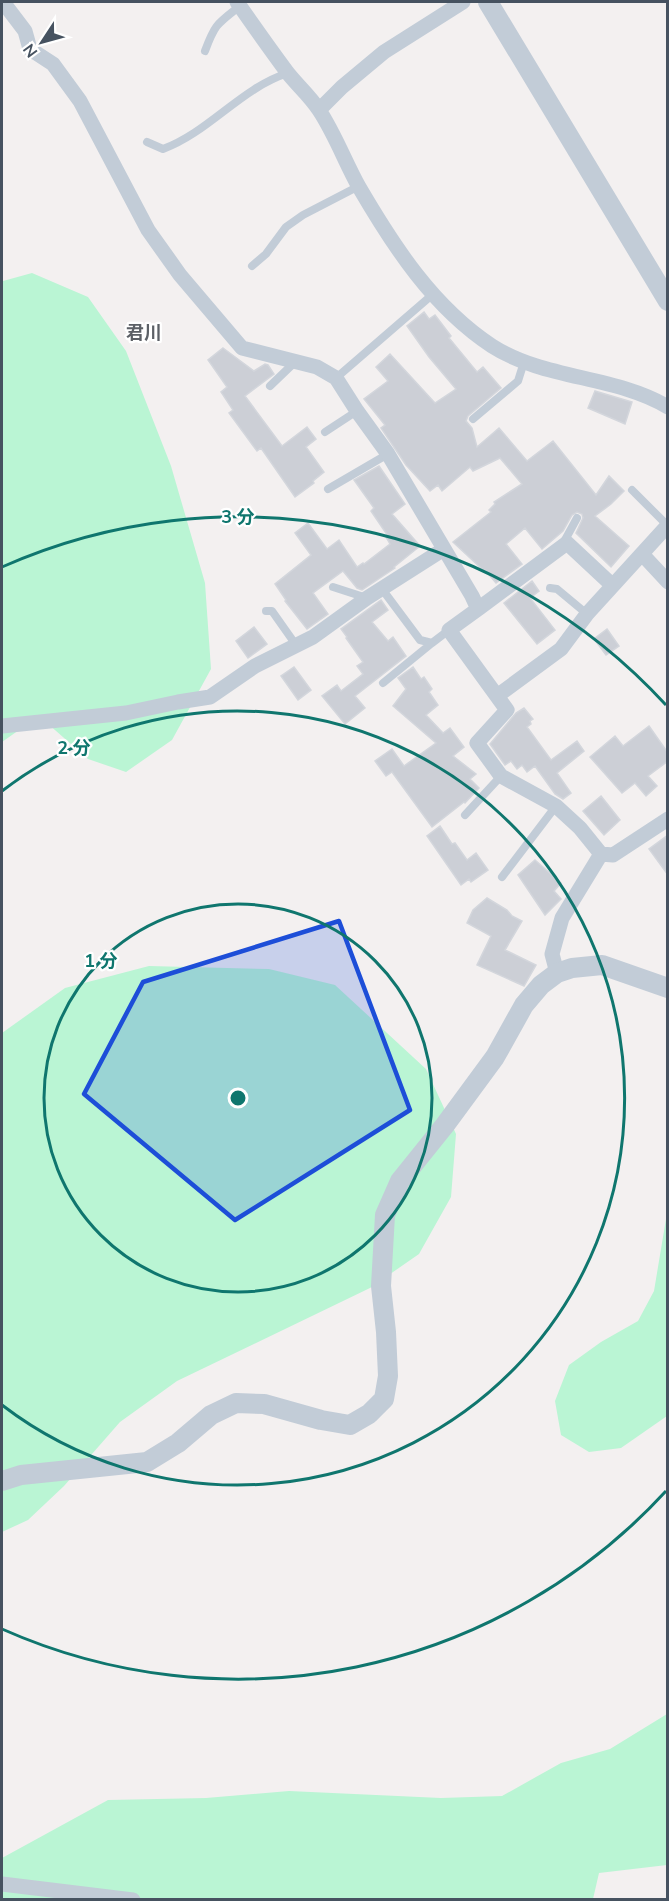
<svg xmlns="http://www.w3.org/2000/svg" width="669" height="1901" viewBox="0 0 669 1901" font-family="'Nunito Sans','Noto Sans JP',sans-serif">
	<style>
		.green { fill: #baf5d4 }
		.building { fill: #cccfd6; stroke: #d3d6dc; stroke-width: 1.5 }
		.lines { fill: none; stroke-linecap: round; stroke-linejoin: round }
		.service { stroke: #c2ccd7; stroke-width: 8 }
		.minor { stroke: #c2ccd7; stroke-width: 15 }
		.tertiary { stroke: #c2ccd7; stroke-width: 20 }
		.marked { fill: #1d4ed8; fill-opacity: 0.2; stroke: #1d4ed8; stroke-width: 4.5; stroke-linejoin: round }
		.ring { fill: none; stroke: #0f766e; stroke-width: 3 }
		.labels { text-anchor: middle; stroke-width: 4.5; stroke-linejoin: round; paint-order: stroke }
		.quarter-label { font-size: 18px; font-weight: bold; fill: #5c6066; stroke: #fff }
		.centre { fill: #0f766e; stroke: #fff; stroke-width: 3 }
		.ring-label { font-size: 18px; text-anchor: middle; font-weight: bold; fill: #0f766e; stroke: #fff; stroke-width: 4.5; stroke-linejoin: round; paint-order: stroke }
	</style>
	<rect width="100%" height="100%" fill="#f3f0f0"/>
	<path class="green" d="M 32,273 L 88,297 L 126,351 L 171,466 L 205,583 L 211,669 L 172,740 L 126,772 L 88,759 L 39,716 L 2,742 L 2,286 L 3,281 Z
		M 149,966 L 269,969 L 335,985 L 426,1069 L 456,1134 L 451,1197 L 419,1254 L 370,1288 L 177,1381 L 120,1422 L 64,1486 L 28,1520 L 2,1532 L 2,1033 L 65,988 Z
		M 667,1213 L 667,1416 L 621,1448 L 589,1452 L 561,1435 L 555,1401 L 569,1365 L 601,1342 L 638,1321 L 654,1291 Z
		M 667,1714 L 667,1865 L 599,1873 L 593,1899 L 2,1899 L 2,1858 L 108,1800 L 206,1798 L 289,1791 L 441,1798 L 502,1796 L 561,1763 L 610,1749 Z"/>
	<path class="building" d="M 424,312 L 429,319 L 435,315 L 451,336 L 449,338 L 477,372 L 483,367 L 501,388 L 468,416 L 466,421 L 472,428 L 477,447 L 499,428 L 527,461 L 553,441 L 596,495 L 609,476 L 624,491 L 611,504 L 595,516 L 629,546 L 611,567 L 576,533 L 583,518 L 582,514 L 577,512 L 572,515 L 563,531 L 542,549 L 525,528 L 506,544 L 522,564 L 496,583 L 485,570 L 484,571 L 453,542 L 491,512 L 489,510 L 495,504 L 494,502 L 522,484 L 500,458 L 473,471 L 470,467 L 442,491 L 438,485 L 430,491 L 406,465 L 381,428 L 385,425 L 364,399 L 388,381 L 376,367 L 390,354 L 435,403 L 456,389 L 429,357 L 407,326 Z
		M 223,348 L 254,371 L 265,364 L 268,365 L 274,374 L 245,396 L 282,446 L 307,427 L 316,439 L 306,447 L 324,472 L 313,481 L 314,483 L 295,497 L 261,448 L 257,451 L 229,413 L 233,410 L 221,392 L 227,387 L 208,360 Z
		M 595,391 L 632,402 L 625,424 L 588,408 Z
		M 379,466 L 405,504 L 392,514 L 420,546 L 394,567 L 395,568 L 362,590 L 357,588 L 343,571 L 313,593 L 328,614 L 307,629 L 285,601 L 286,600 L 275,584 L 311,555 L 295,533 L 308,523 L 327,549 L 339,540 L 357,567 L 363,563 L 364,564 L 390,544 L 386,537 L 388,536 L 371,511 L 374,508 L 354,480 Z
		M 532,581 L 539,591 L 530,598 L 555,630 L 537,644 L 504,603 Z
		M 381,600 L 388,610 L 372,622 L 388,641 L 393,637 L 406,656 L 355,696 L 365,708 L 345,724 L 322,696 L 337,685 L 341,691 L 363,674 L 357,666 L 363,662 L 346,638 L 347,637 L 341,629 Z
		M 254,627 L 267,644 L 248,658 L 236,641 Z
		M 607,629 L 619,646 L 606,655 L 594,639 Z
		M 294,667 L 311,690 L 298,700 L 281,676 Z
		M 413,667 L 421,679 L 424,677 L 432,689 L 429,692 L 438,705 L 426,715 L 443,733 L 450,728 L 464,747 L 453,756 L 476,774 L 470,779 L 479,788 L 465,803 L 464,802 L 432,827 L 392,772 L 386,776 L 375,761 L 392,749 L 404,766 L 436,743 L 393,706 L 406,689 L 398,678 Z
		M 524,708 L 533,719 L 530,721 L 531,724 L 527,727 L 551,760 L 577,741 L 584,751 L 557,773 L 571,793 L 563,799 L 555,794 L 535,766 L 527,772 L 522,765 L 517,769 L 511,761 L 505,765 L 490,744 L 516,713 Z
		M 649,726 L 668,753 L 668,761 L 648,776 L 657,786 L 646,796 L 635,783 L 622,793 L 590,757 L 615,736 L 623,746 Z
		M 601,796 L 620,820 L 604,835 L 583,811 Z
		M 440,826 L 452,844 L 455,843 L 467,860 L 476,853 L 488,870 L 471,882 L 469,879 L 461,885 L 427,836 Z
		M 668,835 L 668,875 L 649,849 Z
		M 535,860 L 561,883 L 554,891 L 561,899 L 545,915 L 518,875 Z
		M 487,898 L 507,910 L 512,916 L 522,921 L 505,950 L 536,965 L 524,986 L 477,965 L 491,936 L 467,923 L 473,910 Z"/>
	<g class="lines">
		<path class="service" d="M 205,51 C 215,24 217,24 240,6
			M 147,142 L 163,149 C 209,132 241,88 288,73
			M 252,266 L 266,254 L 286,227 L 303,215 L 359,186
			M 336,378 L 432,295
			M 270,386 L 295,362
			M 473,419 L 518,381 L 524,362
			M 325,432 L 357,411
			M 328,489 L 388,454
			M 632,490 L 667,525
			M 564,545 L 565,540 L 577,518
			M 333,587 L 367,598
			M 550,588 L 557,589 L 587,614
			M 382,589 L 420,640 L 432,643 L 449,630
			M 266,611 L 272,611 L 296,645
			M 383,683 L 432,643
			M 465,815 L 501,776
			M 502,877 L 556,806"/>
		<path class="minor" d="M 3,2 L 25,31 L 30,49 L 53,64 L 80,101 L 148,230 L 180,275 L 242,348 L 317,367 L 336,378 L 357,411 L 388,454 L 472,596 L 478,609 L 449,630 L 507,710 L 477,743 L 501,776 L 556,806 L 580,828 L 601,854 L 613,855 L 668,819
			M 237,2 C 253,25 270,49 287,72 C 297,85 310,96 319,110 C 335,134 345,162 359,187 C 394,247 433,307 492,346 C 545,380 614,375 668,407
			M 319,110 L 342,87 L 384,52 L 463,2
			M 642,554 L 668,582
			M 478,609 L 567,543 L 612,585
			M 497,696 L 561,649 L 587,614 L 668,525
			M 2,726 L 126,713 L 178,702 L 210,697 L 255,666 L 313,637 L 367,598 L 444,549
			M 557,973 L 552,954 L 562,918 L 601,854
			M 2,1884 L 133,1900"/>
		<path class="tertiary" d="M 488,2 L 668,301
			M 2,1481 L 21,1475 L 147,1462 L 178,1443 L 211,1415 L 236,1403 L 264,1404 L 321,1420 L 350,1425 L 369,1414 L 384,1399 L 388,1376 L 386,1332 L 381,1286 L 385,1215 L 400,1181 L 445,1125 L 495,1057 L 524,1005 L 541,985 L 557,973 L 572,968 L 602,965 L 668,988"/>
	</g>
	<path class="marked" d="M 339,921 L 410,1110 L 235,1220 L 84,1094 L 143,982 Z"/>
	<g class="ring">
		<circle cx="238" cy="1098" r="194"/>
		<path d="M2 791A387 387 0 1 1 2 1405"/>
		<path d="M666 1491A581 581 0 0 1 2 1629M2 567A581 581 0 0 1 666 705"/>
	</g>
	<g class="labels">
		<g class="quarter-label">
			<text x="144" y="339">君川</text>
		</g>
	</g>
	<circle cx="238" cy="1098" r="9" class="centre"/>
	<g class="ring-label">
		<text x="238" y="523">3 分</text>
		<text x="74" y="754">2 分</text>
		<text x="101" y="967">1 分</text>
	</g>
	<rect width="669" height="1901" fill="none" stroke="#465260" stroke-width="6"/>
	<g transform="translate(42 42) rotate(234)" stroke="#ffffff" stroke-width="4.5" paint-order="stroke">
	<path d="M0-4.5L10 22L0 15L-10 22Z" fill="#465260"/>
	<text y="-9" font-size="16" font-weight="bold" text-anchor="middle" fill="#465260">N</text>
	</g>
</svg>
